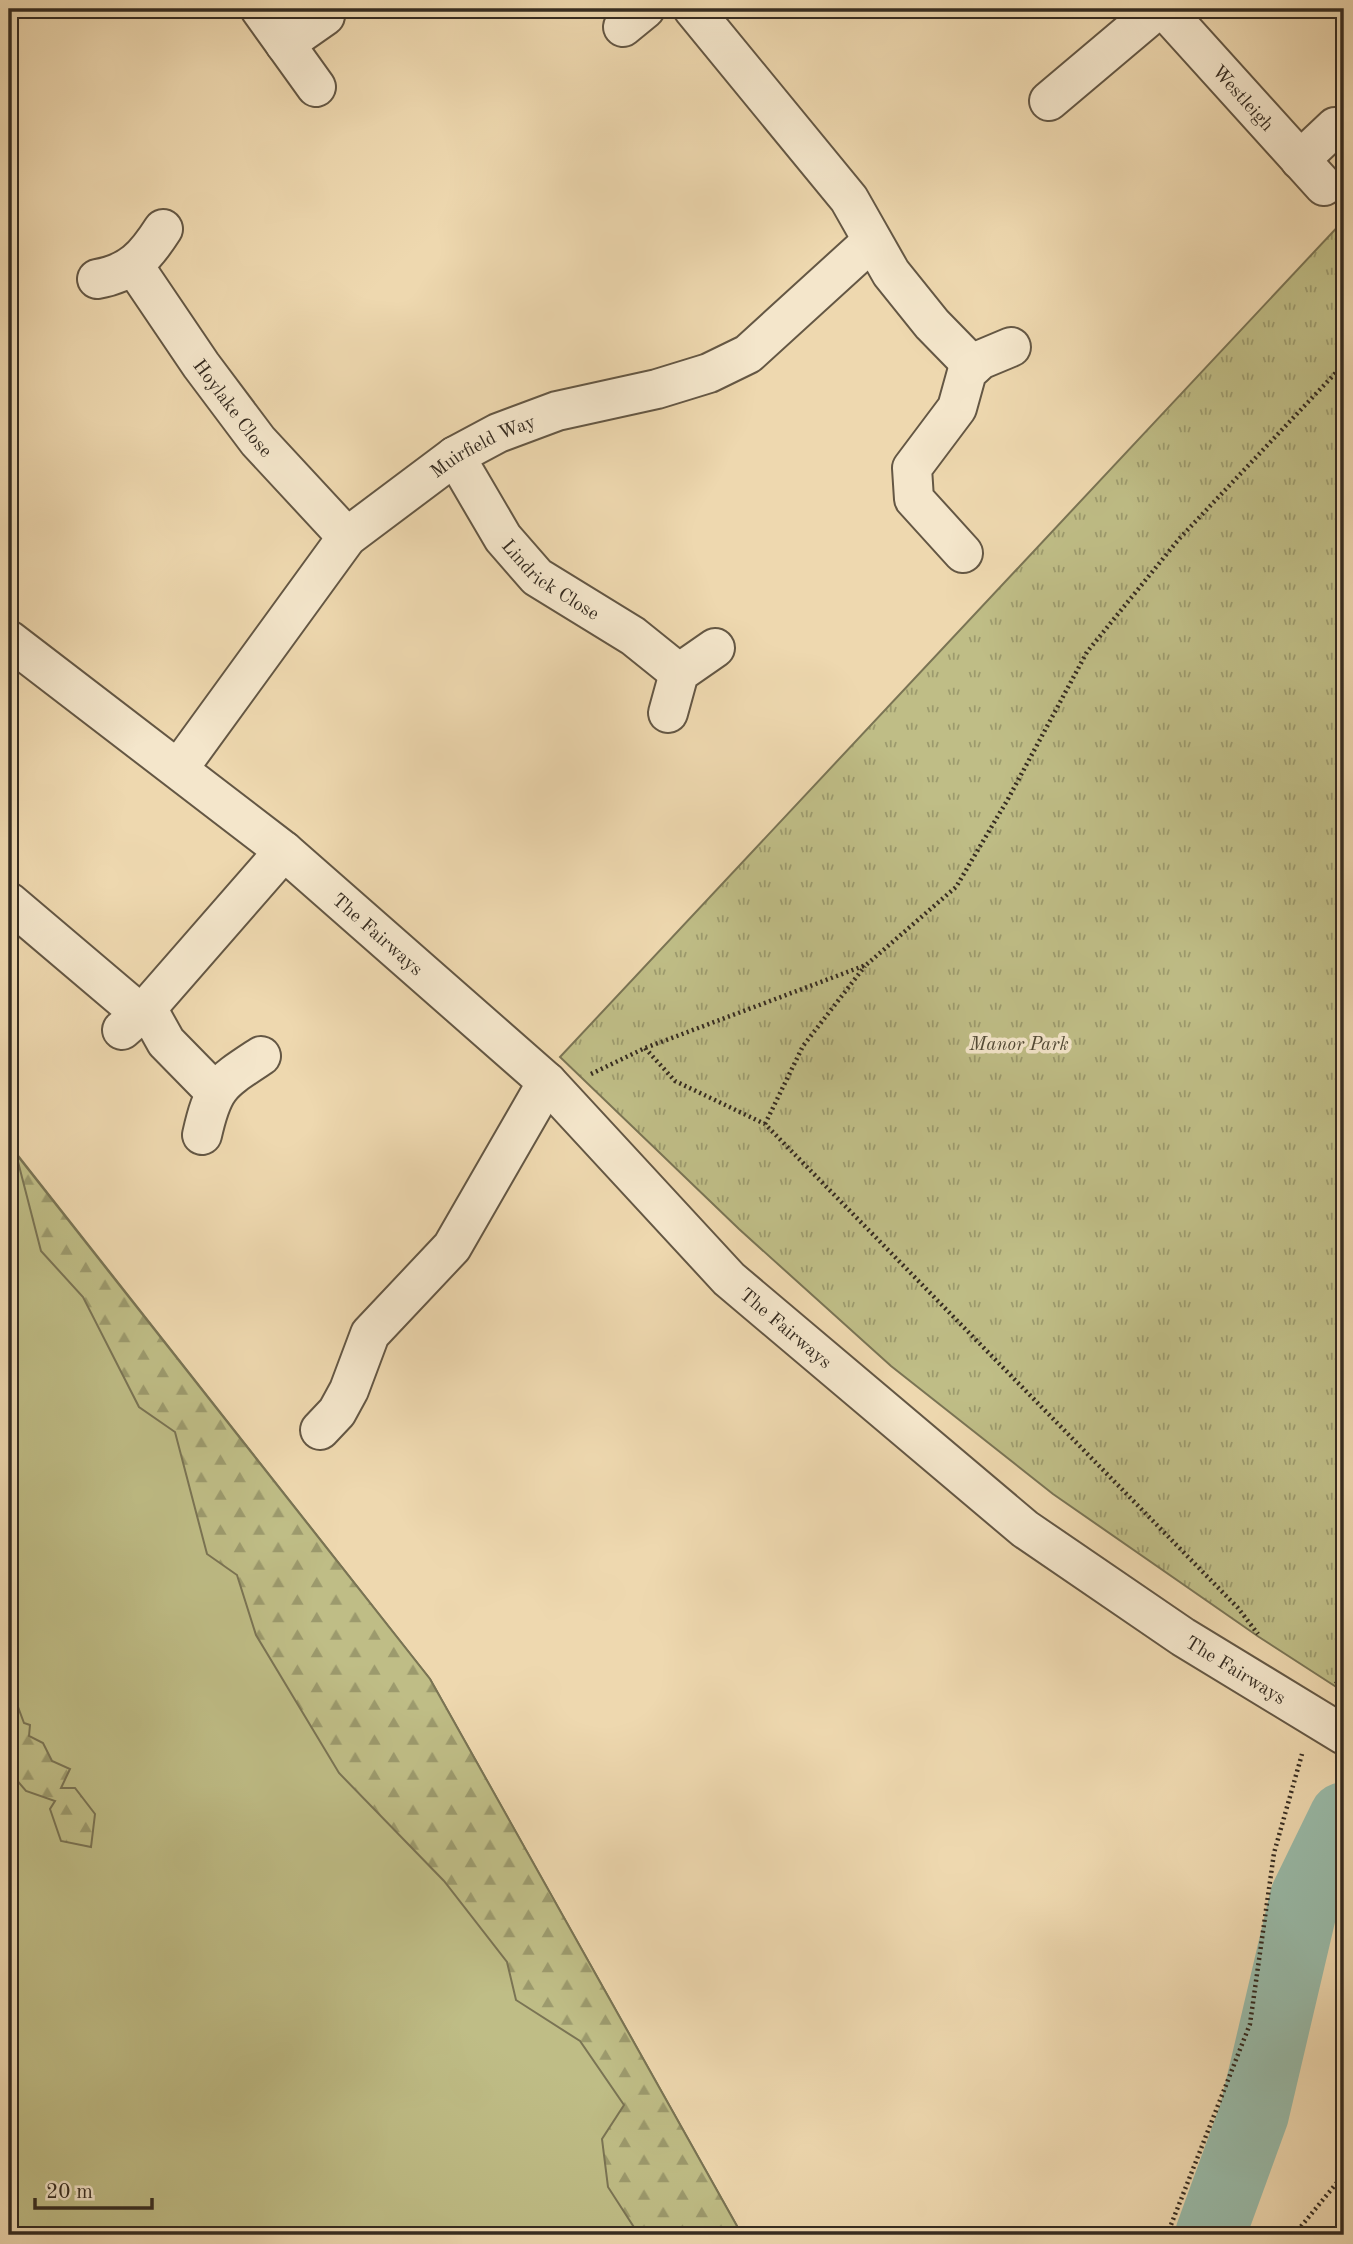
<svg xmlns="http://www.w3.org/2000/svg" width="1353" height="2244" viewBox="0 0 1353 2244" font-family="'Old Standard TT',serif">
	<style>
		.green { fill: #bfbd86; stroke: #7a7454; stroke-width: 2 }
		.forest { fill: url(#forest-firs); stroke: #7a7454; stroke-width: 2 }
		.park { fill: url(#park-tufts); stroke: #7a7454; stroke-width: 2 }
		.lines { fill: none; stroke-linecap: round; stroke-linejoin: round }
		.river { stroke: #99baa8; stroke-width: 70 }
		.minor-casing { stroke: #645744; stroke-width: 42 }
		.path { stroke: #362c21; stroke-width: 4.5; stroke-dasharray: 2 3.5; stroke-linecap: butt }
		.minor { stroke: #f4e6cb; stroke-width: 38 }
		.labels { text-anchor: middle; stroke-width: 7; stroke-linejoin: round; paint-order: stroke }
		.street-label { font-size: 19px; fill: #362c21; stroke: #f4e6cb }
		.park-label { font-size: 19px; font-style: italic; fill: #514935; stroke: #f4e6cb }
	</style>
	<defs>
		<pattern id="forest-firs" width="22" height="20" patternUnits="userSpaceOnUse" patternTransform="scale(1.75)"><rect width="22" height="20" fill="#bfbd86"/><path d="M5 1l3.5 6h-7zM16 11l3.5 6h-7z" fill="#9c9a6d"/></pattern>
		<pattern id="park-tufts" width="24" height="20" patternUnits="userSpaceOnUse" patternTransform="scale(1.75)"><rect width="24" height="20" fill="#bfbd86"/><path d="M3 7l-1-3M5 7V3M7 7l1-3M15 17l-1-3M17 17v-4M19 17l1-3" fill="none" stroke="#9c9a6d"/></pattern>
	</defs>
	<rect width="100%" height="100%" fill="#eed8af"/>
	<filter id="stains"><feTurbulence type="fractalNoise" baseFrequency=".00286" numOctaves="4"/><feColorMatrix values="0 0 0 0 .2 0 0 0 0 .09 0 0 0 0 .02 0 0 0 .5 -.17"/></filter>
	<radialGradient id="worn" r=".72"><stop offset=".6" stop-color="#630" stop-opacity="0"/><stop offset="1" stop-color="#630" stop-opacity=".3"/></radialGradient>
	<path class="green" d="M 9,1144 L 430,1679 L 742,2235 L 9,2235 Z"/>
	<path class="forest" d="M 16,1154 L 430,1679 L 742,2235 L 639,2235 L 608,2187 L 602,2139 L 624,2105 L 580,2041 L 516,2000 L 507,1962 L 444,1881 L 339,1773 L 256,1635 L 237,1575 L 207,1554 L 175,1432 L 139,1407 L 83,1297 L 41,1251 Z
		M 9,1696 L 18,1707 L 24,1723 L 30,1725 L 29,1736 L 43,1743 L 52,1761 L 70,1769 L 61,1788 L 75,1788 L 95,1814 L 91,1847 L 61,1841 L 50,1809 L 55,1801 L 26,1791 L 9,1771 L 15,1749 L 9,1744 L 17,1731 L 9,1727 Z"/>
	<path class="park" d="M 1344,220 L 1344,1692 L 1259,1637 L 1053,1494 L 891,1366 L 739,1229 L 560,1057 Z"/>
	<g class="lines">
		<path class="river" d="M 1210,2235 L 1254,2114 L 1305,1897 L 1344,1817"/>
		<defs>
			<g id="minor">
				<path d="M 260,9 L 316,87"/>
				<path d="M 693,9 L 849,199 L 891,273 L 932,324 L 973,366"/>
				<path id="s1" d="M 1164,9 L 1324,186"/>
				<path d="M 623,27 L 645,9"/>
				<path d="M 285,44 L 325,16"/>
				<path d="M 1049,101 L 1158,9"/>
				<path d="M 1300,160 L 1335,127"/>
				<path id="s2" d="M 134,266 L 201,365 L 258,441 L 347,537"/>
				<path d="M 97,279 C 131,273 145,257 163,229"/>
				<path id="s3" d="M 455,456 L 503,538 L 537,577 L 633,636 L 679,673"/>
				<path d="M 963,553 L 914,499 L 912,468 L 957,408 L 967,372 L 980,360 L 1011,347"/>
				<path id="s4" d="M 9,640 L 284,851 L 547,1082 L 729,1279 L 1025,1529 L 1183,1637 L 1344,1735"/>
				<path d="M 668,713 L 679,673 L 715,648"/>
				<path id="s5" d="M 179,768 L 347,537 L 455,456 L 498,433 L 557,411 L 657,389 L 709,373 L 748,354 L 872,241"/>
				<path d="M 9,902 L 141,1014"/>
				<path d="M 147,1008 L 166,1042 L 214,1091"/>
				<path d="M 122,1030 L 147,1008 L 284,851"/>
				<path d="M 202,1135 C 213,1086 220,1083 261,1056"/>
				<path d="M 320,1430 L 337,1412 L 349,1390 L 370,1334 L 452,1247 L 547,1082"/>
			</g>
		</defs>
		<use href="#minor" class="minor-casing"/>
		<path class="path" d="M 645,1048 L 675,1081 L 765,1124 L 1238,1608 L 1258,1634
			M 591,1074 L 645,1048 L 866,965 L 956,887 L 1008,799 L 1087,652 L 1179,539 L 1344,364
			M 765,1124 L 803,1046 L 865,966
			M 1336,1684 L 1344,1672
			M 1167,2235 L 1250,2024 L 1274,1853 L 1302,1754
			M 1294,2235 L 1344,2174"/>
		<use href="#minor" class="minor"/>
	</g>
	<g class="labels">
		<g class="street-label">
			<text dy="7" stroke="none"><textPath href="#s1" startOffset="119">Westleigh</textPath></text>
			<text dy="7" stroke="none"><textPath href="#s2" startOffset="173">Hoylake Close</textPath></text>
			<text dy="7" stroke="none"><textPath href="#s5" startOffset="450">Muirfield Way</textPath></text>
			<text dy="7" stroke="none"><textPath href="#s3" startOffset="159">Lindrick Close</textPath></text>
			<text dy="7" stroke="none"><textPath href="#s4" startOffset="472">The Fairways</textPath></text>
			<text dy="7" stroke="none"><textPath href="#s4" startOffset="1040">The Fairways</textPath></text>
			<text dy="7" stroke="none"><textPath href="#s4" startOffset="1606">The Fairways</textPath></text>
		</g>
		<g class="park-label">
			<text x="1019" y="1050">Manor Park</text>
		</g>
	</g>
	<rect width="1353" height="2244" fill="none" stroke="#eed8af" stroke-width="35"/>
	<rect x="10" y="10" width="1332" height="2223" fill="none" stroke="#362c21" stroke-width="3.5"/>
	<rect x="18" y="18" width="1318" height="2209" fill="none" stroke="#362c21" stroke-width="2"/>
	<path d="M35 2198v10h117v-10" fill="none" stroke="#362c21" stroke-width="3.5"/>
	<text x="46" y="2198" font-size="21" fill="#362c21" stroke="#f4e6cb" stroke-width="5" paint-order="stroke">20 m</text>
	<rect width="100%" height="100%" filter="url(#stains)"/>
	<rect width="100%" height="100%" fill="url(#worn)"/>
</svg>
